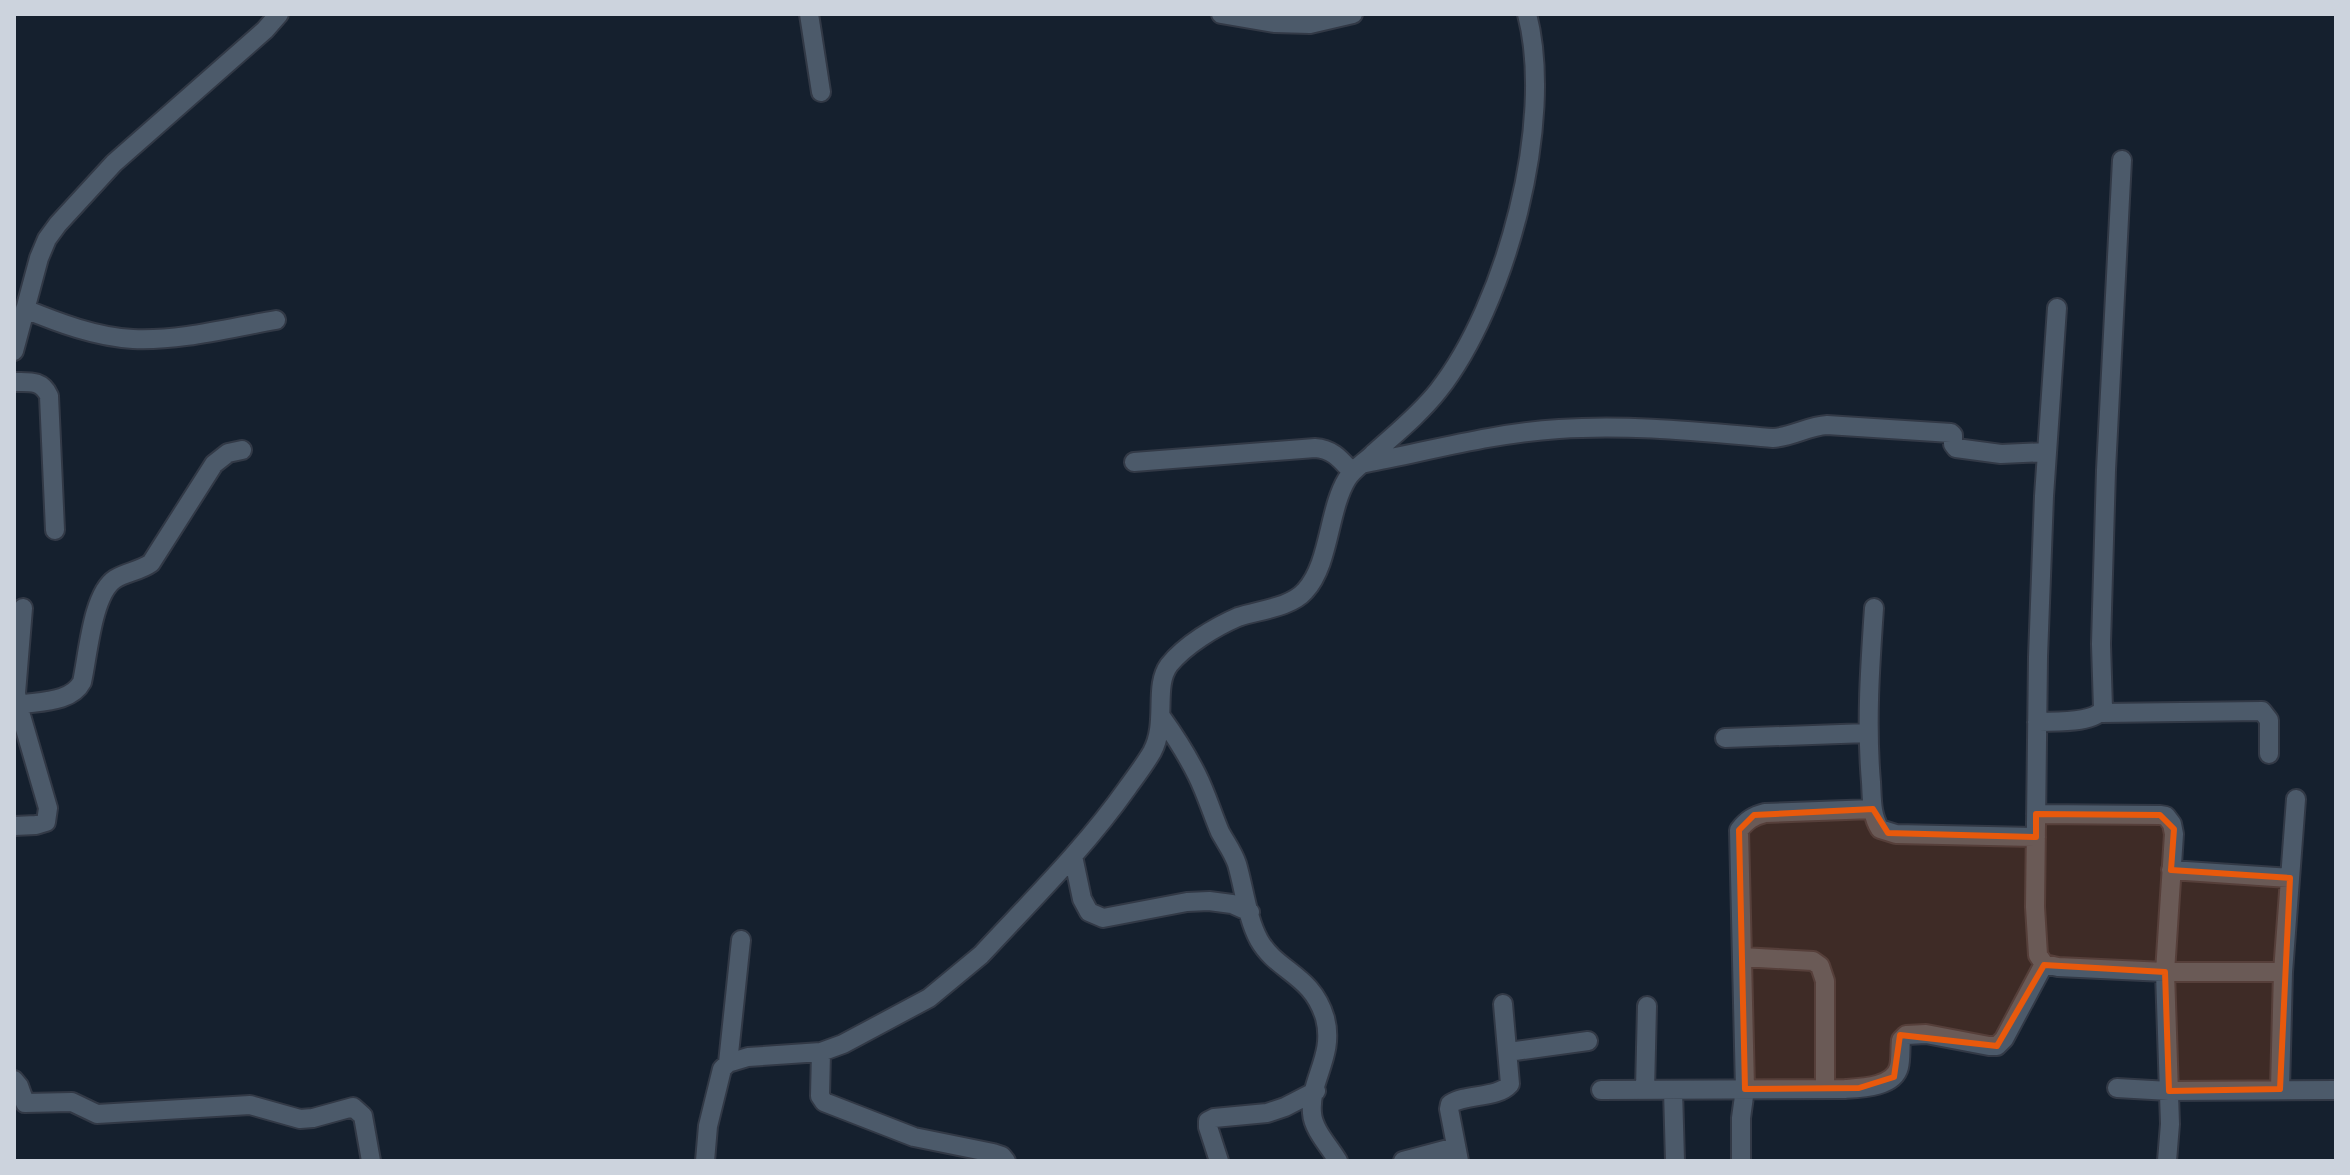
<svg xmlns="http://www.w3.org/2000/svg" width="2350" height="1175" viewBox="0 0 2350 1175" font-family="'Public Sans',sans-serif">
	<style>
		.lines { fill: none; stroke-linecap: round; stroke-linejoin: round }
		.minor-casing { stroke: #323946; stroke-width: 22 }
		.minor { stroke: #4c5a6a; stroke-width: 18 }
		.marked { fill: #e8590c; fill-opacity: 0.2; stroke: #e8590c; stroke-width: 6; stroke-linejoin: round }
	</style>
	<rect width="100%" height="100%" fill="#15202e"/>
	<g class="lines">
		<defs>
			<path id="minor" d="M 809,14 L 821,92
				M 1221,14 L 1274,23 L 1310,24 L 1353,14
				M 2057,308 L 2044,496 L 2038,657 L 2035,907 L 2038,955 L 2044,964 L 2058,967 L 2165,972 L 2283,972
				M 25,309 C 59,323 96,337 133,339 C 181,341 229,328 276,320
				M 14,351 L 39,258 L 47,239 L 58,224 L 114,163 L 265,30 L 279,14
				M 14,382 C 30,382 42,380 49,396 L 55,530
				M 1134,462 L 1315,448 C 1333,449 1341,460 1352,472
				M 1366,463 C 1429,451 1494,433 1559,429 C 1630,424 1702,432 1773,438 C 1792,437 1808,426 1827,425 L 1951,433 L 1953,435 L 1953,444 L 1956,448 L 2001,454 L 2047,452
				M 1874,608 C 1870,666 1866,724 1871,782 C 1872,798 1871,815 1880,829 L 1896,834 L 2036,837
				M 18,705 C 39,701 71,703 82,682 C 88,656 92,594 115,579 C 126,572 140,571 151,563 L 214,464 L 228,453 L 242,450
				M 2102,713 L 2262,711 L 2269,720 L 2269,754
				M 1162,718 C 1175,736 1187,755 1197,775 C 1206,793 1212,813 1220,832 C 1226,843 1233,852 1237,864 C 1244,888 1247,918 1259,940 C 1277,972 1312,974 1325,1018 C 1335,1056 1309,1080 1312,1113 C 1313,1130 1330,1147 1338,1161
				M 2037,722 C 2054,721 2093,724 2103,709 L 2101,644 L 2106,470 L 2122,160
				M 1725,738 L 1868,733
				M 2036,814 L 2160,815 L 2166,816 L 2172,824 L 2174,834 L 2165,972 L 2170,1124 L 2167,1161
				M 14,826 L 36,825 L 46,822 L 48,808 L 18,705 L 16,693 L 23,608
				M 1073,856 L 1082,899 L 1089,912 L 1103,918 L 1187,902 L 1209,901 L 1232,904 L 1250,912
				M 2171,870 L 2290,878
				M 1742,957 L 1813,961 L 1820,966 L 1825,981 L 1825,1089
				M 821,1052 L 820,1096 L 824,1102 L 914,1137 L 993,1153 L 1002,1156 L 1006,1161
				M 1508,1052 L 1588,1041
				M 728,1063 L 741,940
				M 14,1080 L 19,1086 L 25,1103 L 72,1102 L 97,1114 L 250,1105 L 300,1119 L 313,1118 L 353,1107 L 363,1116 L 371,1161
				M 2117,1088 L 2169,1091 L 2336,1090
				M 2280,1089 L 2283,972 L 2296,799
				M 1601,1090 L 1845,1089 C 1862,1088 1894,1087 1899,1067 C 1901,1059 1900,1049 1901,1040 L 1906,1035 L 1926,1034 L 1989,1046 L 1997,1046 L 2004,1039 L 2044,964
				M 1645,1090 L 1647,1006
				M 1673,1090 L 1675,1161
				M 705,1161 L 708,1126 L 722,1069 L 728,1063 L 748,1057 L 821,1052 L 843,1044 L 929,998 L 981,955 C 1032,900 1085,848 1128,787 C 1136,776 1145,764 1152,752 C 1168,722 1153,687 1169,665 C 1185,645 1215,627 1238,617 C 1258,610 1290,608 1305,591 C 1330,564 1328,510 1347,479 C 1353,469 1365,462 1373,454 C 1395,434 1419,415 1438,391 C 1506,305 1555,122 1527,14
				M 1219,1161 L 1208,1127 L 1208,1121 L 1214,1118 L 1267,1113 L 1285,1107 L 1316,1091
				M 1403,1161 L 1456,1147
				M 1459,1161 L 1449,1109 L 1450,1104 C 1467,1093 1497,1099 1510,1084 L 1503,1004
				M 1741,1161 L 1741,1118 L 1745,1089 L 1739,830 C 1747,820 1753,816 1765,813 L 1873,809"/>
		</defs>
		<use href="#minor" class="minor-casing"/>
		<use href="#minor" class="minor"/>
	</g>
	<path class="marked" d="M 1873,809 L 1888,833 L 2036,837 L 2036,814 L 2160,815 L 2174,829 L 2171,870 L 2290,878 L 2280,1089 L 2169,1091 L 2165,972 L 2044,965 L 1997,1046 L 1900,1035 L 1894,1077 L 1859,1088 L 1745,1089 L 1739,830 L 1754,815 Z"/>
	<rect width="2350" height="1175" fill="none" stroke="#ccd3dd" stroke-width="32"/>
</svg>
